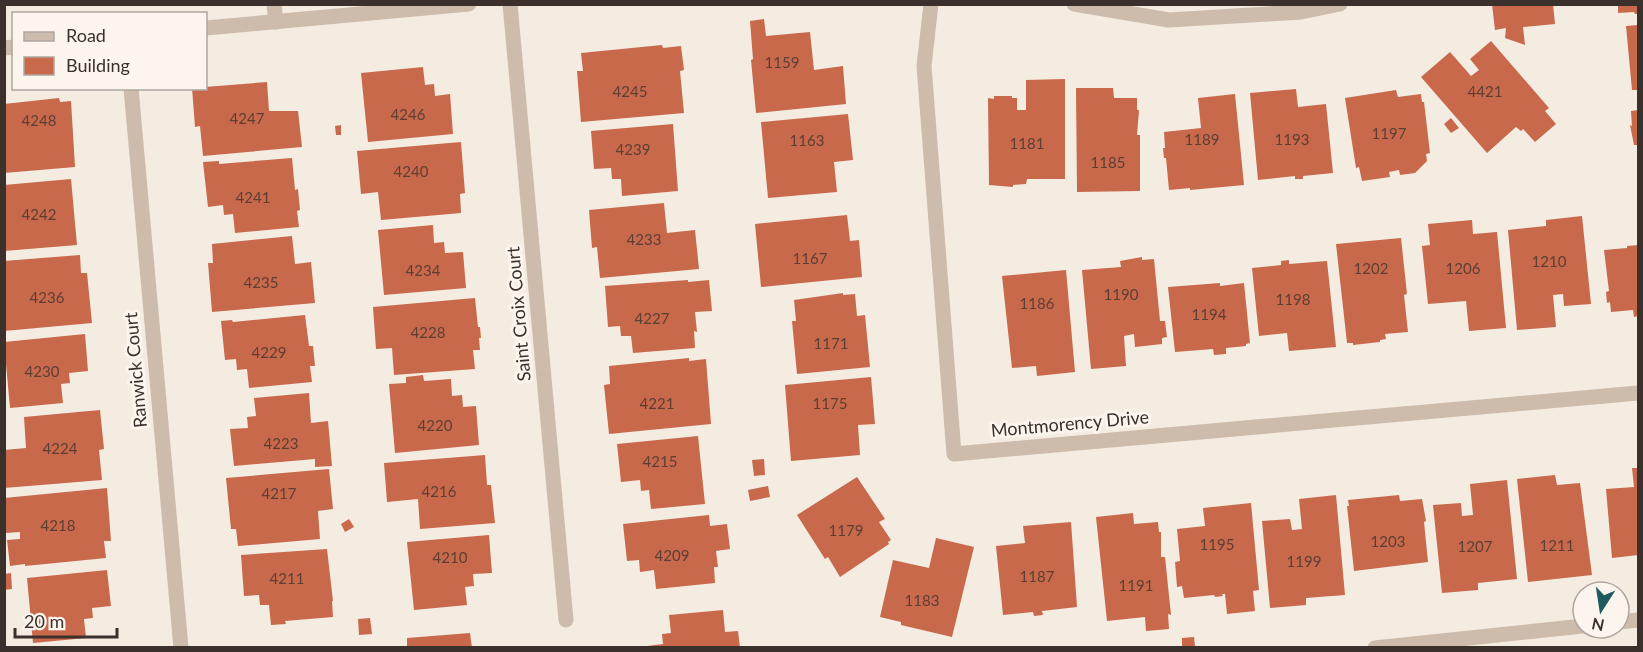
<svg xmlns="http://www.w3.org/2000/svg" width="1643" height="652" viewBox="0 0 1643 652" font-family="Lato,sans-serif">
	<style>
		.building { fill: #c8694b }
		.lines { fill: none; stroke-linecap: round; stroke-linejoin: round }
		.service { stroke: #cdbbac; stroke-width: 15 }
		.minor { stroke: #cdbbac; stroke-width: 15 }
		.labels { text-anchor: middle; stroke-width: 6; stroke-linejoin: round; paint-order: stroke }
		.number-label { font-size: 15px; fill: #5e3e33 }
		.street-label { font-size: 18px; fill: #3b302b; stroke: #fbf5ee }
	</style>
	<rect width="100%" height="100%" fill="#f4ebe1"/>
	<path class="building" d="M 1492,4 L 1553,4 L 1555,24 L 1523,27 L 1525,45 L 1505,38 L 1506,28 L 1495,30 Z
		M 1618,4 L 1638,4 L 1638,14 L 1635,14 L 1634,12 L 1618,13 Z
		M 764,19 L 766,36 L 810,32 L 814,70 L 843,66 L 846,104 L 756,113 L 751,60 L 753,59 L 750,21 Z
		M 1638,25 L 1638,90 L 1632,90 L 1626,26 Z
		M 1491,41 L 1549,108 L 1545,111 L 1556,124 L 1535,142 L 1523,129 L 1521,131 L 1516,127 L 1487,153 L 1421,77 L 1450,52 L 1471,76 L 1479,70 L 1470,59 Z
		M 662,45 L 663,48 L 681,46 L 684,70 L 680,71 L 684,113 L 581,122 L 577,71 L 583,71 L 581,53 Z
		M 423,67 L 425,85 L 434,84 L 435,96 L 450,94 L 453,134 L 368,142 L 361,73 Z
		M 1065,79 L 1065,179 L 1027,179 L 1026,184 L 1013,185 L 1013,187 L 989,185 L 988,98 L 994,99 L 994,96 L 1012,96 L 1012,98 L 1017,98 L 1017,110 L 1026,110 L 1026,80 Z
		M 267,82 L 269,111 L 298,111 L 302,147 L 203,156 L 200,126 L 195,127 L 192,88 Z
		M 1076,88 L 1113,88 L 1114,98 L 1137,98 L 1137,110 L 1139,110 L 1137,135 L 1140,135 L 1140,191 L 1077,192 Z
		M 1296,89 L 1298,107 L 1326,104 L 1333,173 L 1303,176 L 1303,179 L 1295,179 L 1295,176 L 1258,180 L 1250,93 Z
		M 1396,90 L 1398,97 L 1421,94 L 1422,102 L 1424,102 L 1430,153 L 1426,154 L 1427,161 L 1415,173 L 1400,175 L 1399,170 L 1389,172 L 1390,177 L 1362,181 L 1359,167 L 1356,168 L 1345,98 Z
		M 1235,94 L 1244,185 L 1190,190 L 1190,188 L 1169,190 L 1166,158 L 1164,158 L 1163,148 L 1165,148 L 1164,132 L 1201,128 L 1198,98 Z
		M 59,98 L 60,102 L 71,101 L 75,167 L 4,173 L 4,104 Z
		M 1638,110 L 1638,145 L 1634,145 L 1630,125 L 1632,126 L 1631,111 Z
		M 848,114 L 853,160 L 834,162 L 837,192 L 768,198 L 761,122 Z
		M 1451,118 L 1459,128 L 1451,133 L 1444,124 Z
		M 673,124 L 678,191 L 622,196 L 621,179 L 612,179 L 611,168 L 594,169 L 591,131 Z
		M 341,125 L 341,135 L 336,135 L 335,126 Z
		M 461,142 L 465,193 L 460,194 L 461,213 L 381,220 L 378,192 L 361,194 L 357,151 Z
		M 292,158 L 295,190 L 298,189 L 300,210 L 297,211 L 299,227 L 235,233 L 233,214 L 224,215 L 223,205 L 208,207 L 203,162 L 219,161 L 219,164 Z
		M 71,179 L 77,245 L 4,251 L 4,185 Z
		M 664,203 L 667,233 L 695,230 L 699,269 L 600,278 L 597,247 L 592,248 L 589,210 Z
		M 847,215 L 850,241 L 859,240 L 862,277 L 761,287 L 755,224 Z
		M 1582,216 L 1591,304 L 1564,306 L 1563,294 L 1553,295 L 1556,327 L 1517,330 L 1508,230 L 1546,226 L 1546,220 Z
		M 1472,220 L 1473,234 L 1497,232 L 1506,328 L 1469,331 L 1466,301 L 1428,304 L 1422,246 L 1430,245 L 1428,224 Z
		M 433,225 L 434,243 L 444,242 L 445,253 L 463,252 L 466,288 L 384,295 L 378,230 Z
		M 292,236 L 295,264 L 311,262 L 315,303 L 212,312 L 208,263 L 213,263 L 212,244 Z
		M 1401,238 L 1407,294 L 1404,295 L 1408,332 L 1385,334 L 1386,339 L 1380,340 L 1380,342 L 1353,345 L 1353,343 L 1347,343 L 1336,244 Z
		M 1638,245 L 1638,316 L 1634,317 L 1633,310 L 1611,312 L 1610,302 L 1607,303 L 1606,292 L 1609,291 L 1604,250 L 1627,248 L 1627,246 Z
		M 80,255 L 81,273 L 87,273 L 92,323 L 4,331 L 4,261 Z
		M 1142,257 L 1142,260 L 1154,259 L 1160,321 L 1165,321 L 1167,337 L 1162,338 L 1162,344 L 1135,347 L 1134,334 L 1124,336 L 1126,366 L 1091,369 L 1082,270 L 1121,267 L 1120,261 Z
		M 1289,260 L 1289,264 L 1327,261 L 1336,347 L 1289,351 L 1287,333 L 1259,336 L 1252,268 L 1281,265 L 1281,261 Z
		M 1066,270 L 1075,372 L 1037,376 L 1036,366 L 1012,368 L 1002,276 Z
		M 688,280 L 688,282 L 709,280 L 712,311 L 695,312 L 697,332 L 694,331 L 695,348 L 633,353 L 631,336 L 621,336 L 620,326 L 608,327 L 605,286 Z
		M 1220,283 L 1220,286 L 1244,283 L 1250,343 L 1246,344 L 1246,346 L 1226,348 L 1226,354 L 1214,355 L 1213,349 L 1175,352 L 1168,287 Z
		M 843,293 L 843,295 L 855,294 L 857,316 L 865,315 L 870,367 L 797,374 L 792,321 L 796,321 L 794,300 Z
		M 475,298 L 478,327 L 480,327 L 481,338 L 479,338 L 480,350 L 473,350 L 475,369 L 394,375 L 392,348 L 376,349 L 373,307 Z
		M 305,315 L 309,346 L 313,346 L 315,366 L 310,366 L 312,382 L 249,388 L 247,369 L 237,370 L 236,359 L 225,360 L 221,321 L 232,320 L 233,322 Z
		M 85,334 L 88,371 L 69,373 L 70,383 L 61,384 L 63,403 L 10,408 L 4,342 Z
		M 689,358 L 689,361 L 706,359 L 711,424 L 609,434 L 604,385 L 610,384 L 609,366 Z
		M 423,375 L 424,381 L 451,379 L 452,396 L 462,395 L 463,407 L 476,406 L 479,445 L 395,453 L 389,384 L 406,383 L 406,377 Z
		M 871,377 L 875,424 L 858,425 L 860,455 L 791,461 L 785,385 Z
		M 309,393 L 311,423 L 328,421 L 332,466 L 315,467 L 315,459 L 234,466 L 230,429 L 248,428 L 247,417 L 256,416 L 254,398 Z
		M 100,410 L 104,449 L 99,450 L 102,480 L 4,488 L 4,450 L 26,448 L 24,417 Z
		M 698,436 L 705,504 L 651,509 L 649,490 L 641,491 L 640,480 L 621,482 L 617,444 Z
		M 485,455 L 487,485 L 491,485 L 495,523 L 420,529 L 418,499 L 387,502 L 384,463 Z
		M 764,459 L 765,475 L 754,476 L 752,460 Z
		M 1632,468 L 1638,468 L 1638,555 L 1612,558 L 1606,489 L 1634,487 Z
		M 329,469 L 333,509 L 318,511 L 320,539 L 238,546 L 236,529 L 231,529 L 226,478 Z
		M 1555,475 L 1557,485 L 1580,483 L 1592,575 L 1528,582 L 1517,479 Z
		M 857,477 L 885,519 L 879,522 L 891,540 L 888,542 L 889,544 L 840,577 L 828,557 L 825,559 L 797,515 Z
		M 1507,480 L 1517,579 L 1478,583 L 1478,590 L 1442,593 L 1433,505 L 1461,503 L 1462,516 L 1473,515 L 1470,484 Z
		M 768,486 L 770,497 L 750,501 L 748,490 Z
		M 107,488 L 111,541 L 104,541 L 106,558 L 25,566 L 25,564 L 10,566 L 7,540 L 20,539 L 20,532 L 6,533 L 4,498 Z
		M 1336,495 L 1345,595 L 1306,598 L 1306,605 L 1270,608 L 1262,521 L 1290,519 L 1292,530 L 1302,529 L 1299,499 Z
		M 1399,495 L 1400,501 L 1422,499 L 1426,521 L 1424,522 L 1428,562 L 1354,571 L 1347,506 L 1349,506 L 1348,500 Z
		M 1251,503 L 1259,590 L 1253,591 L 1255,611 L 1227,614 L 1225,594 L 1222,594 L 1223,596 L 1215,597 L 1214,595 L 1184,598 L 1182,586 L 1177,587 L 1175,562 L 1180,561 L 1177,529 L 1205,526 L 1203,508 Z
		M 1133,513 L 1134,524 L 1158,522 L 1159,532 L 1161,532 L 1161,557 L 1165,557 L 1171,615 L 1168,614 L 1169,629 L 1146,631 L 1145,617 L 1107,621 L 1096,517 Z
		M 709,515 L 710,526 L 727,524 L 730,549 L 716,551 L 718,567 L 714,567 L 715,583 L 656,589 L 654,570 L 640,572 L 639,560 L 627,561 L 623,524 Z
		M 349,519 L 354,527 L 345,532 L 341,524 Z
		M 1071,522 L 1077,607 L 1042,611 L 1043,615 L 1034,616 L 1033,612 L 1003,615 L 996,546 L 1025,543 L 1023,526 Z
		M 489,535 L 492,573 L 473,574 L 474,586 L 465,587 L 467,605 L 414,610 L 407,542 Z
		M 936,538 L 974,547 L 952,637 L 901,625 L 901,622 L 880,617 L 893,560 L 929,568 Z
		M 327,549 L 333,601 L 332,601 L 333,617 L 285,621 L 286,624 L 271,625 L 269,605 L 260,605 L 259,595 L 244,596 L 241,555 Z
		M 107,570 L 111,606 L 92,608 L 93,618 L 84,619 L 86,638 L 33,643 L 27,578 Z
		M 11,573 L 12,589 L 4,590 L 4,574 Z
		M 723,610 L 725,632 L 738,631 L 740,648 L 647,648 L 647,646 L 663,644 L 662,634 L 671,633 L 669,615 Z
		M 370,618 L 372,634 L 359,635 L 358,619 Z
		M 470,633 L 472,648 L 407,648 L 407,638 Z
		M 1194,637 L 1195,646 L 1182,648 L 1182,638 Z"/>
	<g class="lines">
		<path class="service" d="M 274,4 L 276,22
			M 1619,622 L 1638,620
			M 1375,648 L 1583,626"/>
		<path class="minor" d="M 510,4 L 566,620
			M 931,4 L 924,66 L 954,454 L 1638,393
			M 1074,4 L 1169,20 L 1301,12 L 1340,4
			M 206,28 L 469,4
			M 4,48 L 14,47
			M 131,88 L 181,648"/>
	</g>
	<g class="labels">
		<g class="number-label">
			<text x="782" y="68">1159</text>
			<text x="630" y="97">4245</text>
			<text x="1485" y="97">4421</text>
			<text x="408" y="120">4246</text>
			<text x="247" y="124">4247</text>
			<text x="39" y="126">4248</text>
			<text x="1389" y="139">1197</text>
			<text x="1202" y="145">1189</text>
			<text x="1292" y="145">1193</text>
			<text x="807" y="146">1163</text>
			<text x="1027" y="149">1181</text>
			<text x="633" y="155">4239</text>
			<text x="1108" y="168">1185</text>
			<text x="411" y="177">4240</text>
			<text x="253" y="203">4241</text>
			<text x="39" y="220">4242</text>
			<text x="644" y="245">4233</text>
			<text x="810" y="264">1167</text>
			<text x="1549" y="267">1210</text>
			<text x="1371" y="274">1202</text>
			<text x="1463" y="274">1206</text>
			<text x="423" y="276">4234</text>
			<text x="261" y="288">4235</text>
			<text x="1121" y="300">1190</text>
			<text x="47" y="303">4236</text>
			<text x="1293" y="305">1198</text>
			<text x="1037" y="309">1186</text>
			<text x="1209" y="320">1194</text>
			<text x="652" y="324">4227</text>
			<text x="428" y="338">4228</text>
			<text x="831" y="349">1171</text>
			<text x="269" y="358">4229</text>
			<text x="42" y="377">4230</text>
			<text x="657" y="409">4221</text>
			<text x="830" y="409">1175</text>
			<text x="435" y="431">4220</text>
			<text x="281" y="449">4223</text>
			<text x="60" y="454">4224</text>
			<text x="660" y="467">4215</text>
			<text x="439" y="497">4216</text>
			<text x="279" y="499">4217</text>
			<text x="58" y="531">4218</text>
			<text x="846" y="536">1179</text>
			<text x="1388" y="547">1203</text>
			<text x="1217" y="550">1195</text>
			<text x="1557" y="551">1211</text>
			<text x="1475" y="552">1207</text>
			<text x="672" y="561">4209</text>
			<text x="450" y="563">4210</text>
			<text x="1304" y="567">1199</text>
			<text x="1037" y="582">1187</text>
			<text x="287" y="584">4211</text>
			<text x="1136" y="591">1191</text>
			<text x="922" y="606">1183</text>
		</g>
		<g class="street-label">
			<text transform="translate(519 314) rotate(-95)" y="6">Saint Croix Court</text>
			<text transform="translate(136 370) rotate(-95)" y="6">Ranwick Court</text>
			<text transform="translate(1070 424) rotate(-5)" y="6">Montmorency Drive</text>
		</g>
	</g>
	<rect width="1643" height="652" fill="none" stroke="#3b302b" stroke-width="12"/>
	<rect x="12" y="12" width="195" height="78" fill="#fbf5ee" stroke="#aea6a0" stroke-width="1.5"/>
	<rect x="24" y="32" width="30" height="9" fill="#cdbbac" stroke="#aea6a0" stroke-width="1.5"/>
	<text x="66" y="42" font-size="18" fill="#3b302b">Road</text>
	<rect x="24" y="57" width="30" height="18" fill="#c8694b" stroke="#aea6a0" stroke-width="1.5"/>
	<text x="66" y="72" font-size="18" fill="#3b302b">Building</text>
	<g transform="translate(1601 610) rotate(192)"><circle r="28" fill="#fbf5ee" stroke="#aea6a0" stroke-width="1.5"/>
	<path d="M0-4.5L10 22L0 15L-10 22Z" fill="#1f5a5e"/>
	<text y="-9" font-size="16" font-weight="bold" text-anchor="middle" fill="#3b302b">N</text>
	</g>
	<path d="M15 628v9h102v-9" fill="none" stroke="#3b302b" stroke-width="3"/>
	<text x="24" y="628" font-size="18" fill="#3b302b" stroke="#fbf5ee" stroke-width="4.5" paint-order="stroke">20 m</text>
</svg>
